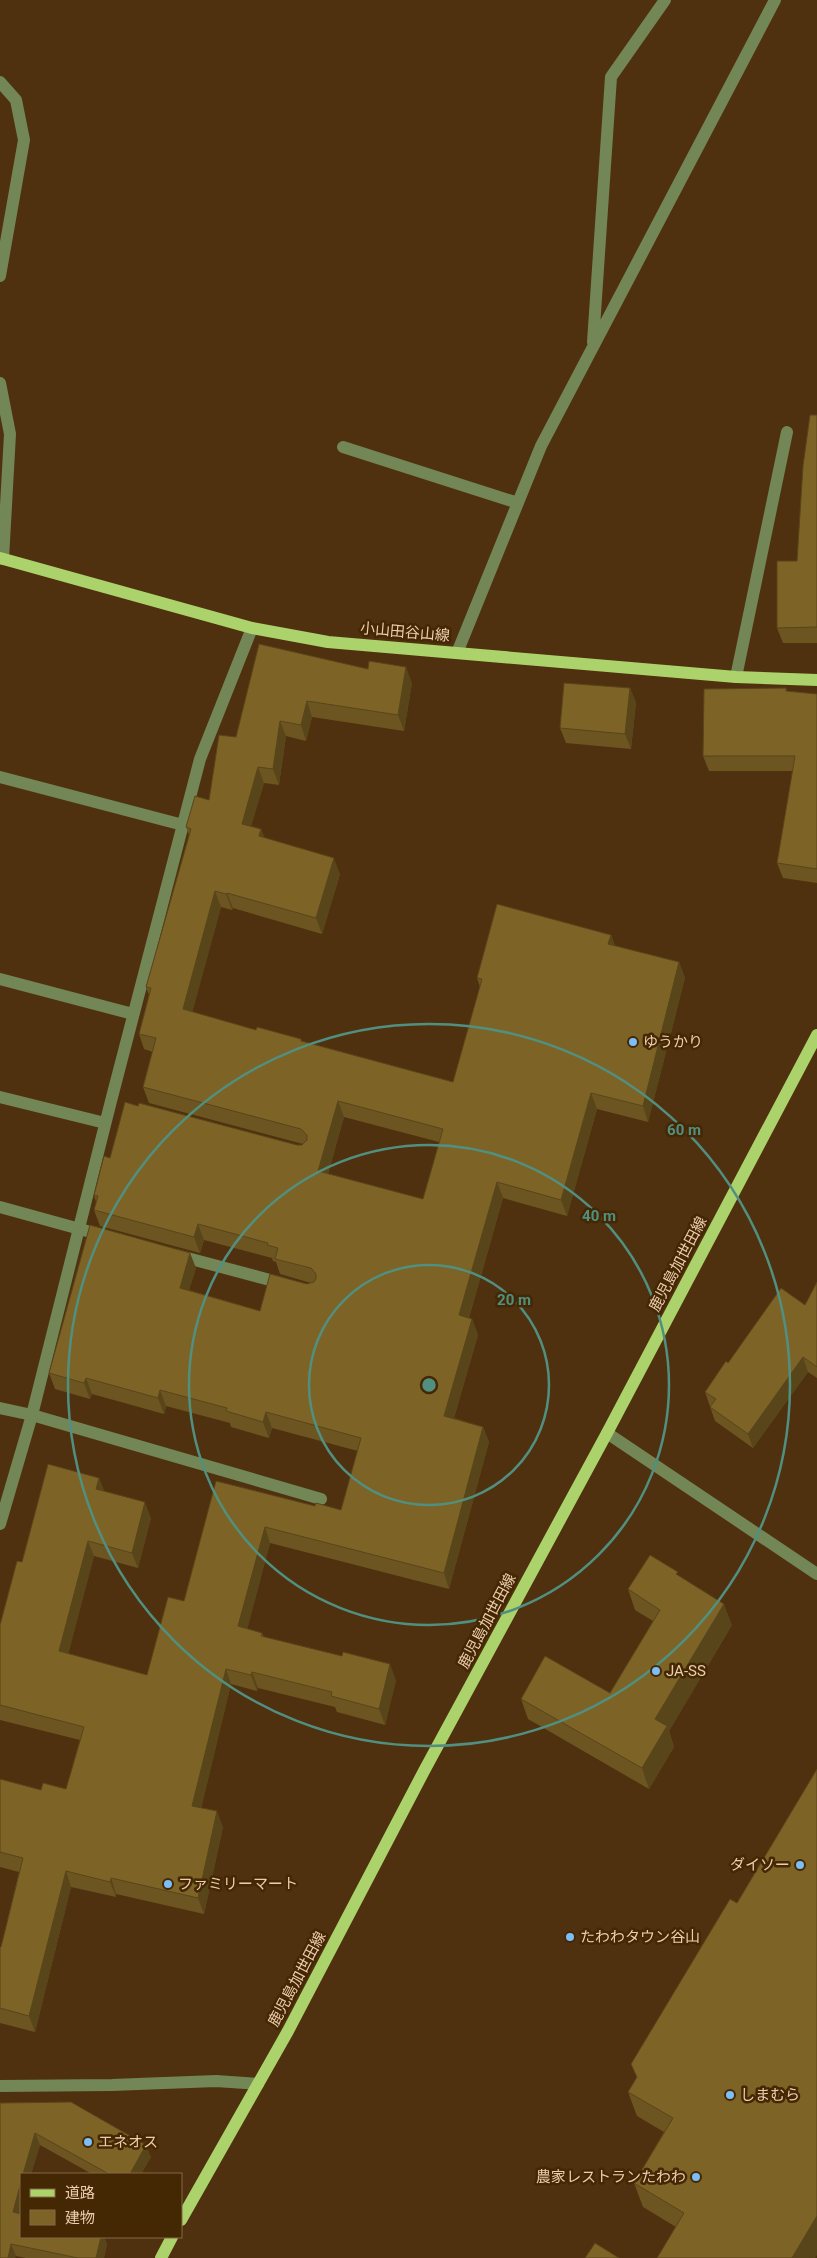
<svg xmlns="http://www.w3.org/2000/svg" width="817" height="2258" viewBox="0 0 817 2258" font-family="Roboto,'Noto Sans JP',sans-serif">
	<style>
		.lines { fill: none; stroke-linecap: round; stroke-linejoin: round }
		.minor { stroke: #738656; stroke-width: 12 }
		.major { stroke: #acd36b; stroke-width: 12 }
		.wall { fill: #6c5520; fill-rule: evenodd }
		.shaded-wall { fill: #58451a }
		.building { fill: #7d6325; stroke: #58451a; fill-rule: evenodd }
		.ring { fill: none; stroke: #519081; stroke-width: 2.5 }
		.poi-dot { fill: #7bbef8; stroke: #442703; stroke-width: 2 }
		.labels { text-anchor: middle; stroke-width: 5; stroke-linejoin: round; paint-order: stroke }
		.street-label { font-size: 15px; fill: #eccdae; stroke: #442703 }
		.poi-label { font-size: 15px; fill: #eccdae; stroke: #442703; text-anchor: start }
		.centre { fill: #519081; stroke: #442703; stroke-width: 2.5 }
		.ring-label { font-size: 15px; text-anchor: middle; font-weight: bold; fill: #519081; stroke: #442703; stroke-width: 5; stroke-linejoin: round; paint-order: stroke }
	</style>
	<rect width="100%" height="100%" fill="#4f310f"/>
	<g class="lines">
		<path class="minor" d="M 0,82 L 16,100 L 24,140 L 0,276
			M 593,342 L 611,77 L 665,0
			M 0,383 L 10,434 L 3,559
			M 343,447 L 518,503
			M 457,653 L 541,446 L 775,0
			M 736,677 L 787,432
			M 0,777 L 183,825
			M 0,979 L 133,1014
			M 0,1097 L 105,1123
			M 0,1207 L 87,1231
			M 176,1255 L 285,1284
			M 0,1408 L 32,1415 L 321,1499
			M 607,1433 L 817,1574
			M 0,1524 L 32,1415 L 111,1101 L 200,759 L 252,628
			M 0,2086 L 112,2085 L 216,2081 L 258,2084"/>
		<path class="major" d="M 0,558 L 252,628 L 328,642 L 736,677 L 817,680
			M 181,2220 L 288,2031 L 424,1771 L 607,1433 L 817,1035
			M 161,2258 L 172,2237"/>
	</g>
	<path class="wall" d="M 817,415 L 817,643 L 783,643 L 777,628 L 797,561 Z
		M 259,644 L 412,683 L 404,731 L 312,717 L 306,741 L 286,736 L 279,785 L 264,783 L 251,826 L 261,829 L 264,837 L 340,874 L 322,934 L 233,908 L 232,910 L 221,907 L 192,1012 L 256,1030 L 301,1039 L 302,1041 L 453,1082 L 480,987 L 477,978 L 611,935 L 615,946 L 679,962 L 685,978 L 648,1122 L 597,1109 L 567,1216 L 503,1198 L 469,1318 L 472,1319 L 478,1335 L 454,1418 L 483,1427 L 489,1442 L 449,1589 L 270,1543 L 247,1629 L 262,1633 L 264,1637 L 396,1680 L 385,1725 L 337,1712 L 335,1707 L 258,1688 L 257,1691 L 231,1684 L 201,1808 L 223,1827 L 204,1914 L 116,1894 L 116,1897 L 71,1887 L 35,2032 L 0,2023 L 0,1947 L 1,1947 L 19,1872 L 0,1867 L 0,1779 L 41,1790 L 66,1789 L 80,1740 L 0,1720 L 0,1625 L 22,1562 L 99,1478 L 104,1491 L 151,1518 L 138,1568 L 94,1556 L 68,1654 L 147,1675 L 184,1601 L 216,1481 L 315,1506 L 341,1510 L 358,1451 L 272,1428 L 269,1438 L 231,1427 L 230,1423 L 166,1406 L 164,1414 L 92,1394 L 90,1399 L 55,1389 L 49,1373 L 196,1268 L 189,1290 L 260,1311 L 307,1284 L 311,1283 L 280,1274 L 276,1262 L 273,1261 L 272,1258 L 204,1240 L 200,1253 L 100,1226 L 94,1210 L 96,1202 L 94,1195 L 110,1158 L 302,1145 L 303,1144 L 149,1103 L 143,1087 L 153,1052 L 144,1049 L 139,1034 L 149,995 L 146,987 L 189,835 L 186,827 L 209,800 L 236,737 ZM 344,1117 L 439,1142 L 423,1199 L 328,1174 Z
		M 630,688 L 636,703 L 631,749 L 566,743 L 560,728 Z
		M 786,688 L 787,691 L 817,694 L 817,883 L 783,878 L 777,863 L 793,771 L 709,771 L 703,756 Z
		M 817,1282 L 817,1378 L 808,1372 L 753,1448 L 715,1421 L 705,1392 L 805,1305 Z
		M 679,1576 L 732,1625 L 669,1731 L 674,1747 L 649,1789 L 528,1719 L 521,1699 L 610,1693 L 653,1621 L 635,1610 L 628,1589 Z
		M 631,2064 L 817,2255 L 676,2227 L 643,2207 L 634,2183 L 664,2132 L 637,2116 L 628,2092 L 637,2078 Z
		M 0,2103 L 151,2157 L 141,2174 L 92,2174 L 40,2145 L 31,2174 L 21,2174 L 21,2209 L 20,2213 L 21,2237 L 104,2237 L 107,2244 L 104,2258 L 26,2258 L 16,2256 L 15,2258 L 0,2258 Z"/>
	<path class="shaded-wall" d="M 406,667 L 412,683 L 404,731 L 398,715 Z
		M 630,688 L 636,703 L 631,749 L 625,734 Z
		M 307,701 L 312,717 L 306,741 L 301,725 Z
		M 280,721 L 286,736 L 279,785 L 273,769 Z
		M 258,767 L 264,783 L 247,840 L 242,824 Z
		M 261,829 L 266,845 L 259,836 Z
		M 334,858 L 340,874 L 322,934 L 316,918 Z
		M 215,891 L 221,907 L 189,1025 L 183,1009 Z
		M 227,893 L 233,908 L 232,910 L 226,894 Z
		M 611,935 L 616,950 L 608,944 Z
		M 679,962 L 685,978 L 648,1122 L 643,1106 Z
		M 591,1093 L 597,1109 L 567,1216 L 561,1200 Z
		M 338,1101 L 344,1117 L 324,1187 L 318,1171 Z
		M 497,1182 L 503,1198 L 465,1331 L 459,1315 Z
		M 198,1224 L 204,1240 L 200,1253 L 194,1237 Z
		M 190,1253 L 196,1268 L 185,1303 L 180,1288 Z
		M 472,1319 L 478,1335 L 450,1431 L 444,1416 Z
		M 803,1357 L 808,1372 L 753,1448 L 748,1434 Z
		M 86,1378 L 92,1394 L 90,1399 L 84,1383 Z
		M 160,1390 L 166,1406 L 164,1414 L 158,1398 Z
		M 266,1412 L 272,1428 L 269,1438 L 263,1422 Z
		M 483,1427 L 489,1442 L 449,1589 L 444,1573 Z
		M 99,1478 L 105,1493 L 96,1489 Z
		M 145,1502 L 151,1518 L 138,1568 L 132,1553 Z
		M 265,1527 L 270,1543 L 244,1642 L 238,1626 Z
		M 88,1541 L 94,1556 L 65,1667 L 59,1651 Z
		M 724,1604 L 732,1625 L 669,1731 L 674,1747 L 649,1789 L 642,1768 L 655,1719 Z
		M 390,1664 L 396,1680 L 385,1725 L 379,1709 Z
		M 226,1669 L 231,1684 L 198,1822 L 192,1806 Z
		M 252,1672 L 258,1688 L 257,1691 L 251,1675 Z
		M 217,1811 L 223,1827 L 204,1914 L 198,1898 Z
		M 66,1871 L 71,1887 L 35,2032 L 29,2016 Z
		M 111,1878 L 116,1894 L 116,1897 L 110,1882 Z
		M 35,2133 L 40,2145 L 31,2174 L 23,2174 Z
		M 146,2145 L 151,2157 L 141,2174 L 130,2174 Z
		M 21,2182 L 21,2209 L 17,2224 L 13,2212 Z
		M 817,2216 L 817,2255 L 815,2258 L 792,2258 Z
		M 101,2237 L 104,2237 L 107,2244 L 104,2258 L 96,2258 Z
		M 11,2244 L 16,2256 L 15,2258 L 8,2258 Z"/>
	<path class="building" d="M 810,415 L 817,415 L 817,627 L 777,628 L 777,561 L 797,561 L 803,466 Z
		M 259,644 L 368,669 L 369,661 L 406,667 L 398,715 L 307,701 L 301,725 L 280,721 L 273,769 L 258,767 L 242,824 L 261,829 L 259,836 L 334,858 L 316,918 L 227,893 L 226,894 L 215,891 L 183,1009 L 256,1030 L 257,1027 L 301,1039 L 301,1041 L 453,1082 L 482,979 L 477,978 L 497,904 L 611,935 L 608,944 L 679,962 L 643,1106 L 591,1093 L 561,1200 L 497,1182 L 459,1315 L 472,1319 L 444,1416 L 483,1427 L 444,1573 L 265,1527 L 238,1626 L 262,1633 L 261,1636 L 342,1656 L 343,1652 L 390,1664 L 379,1709 L 331,1696 L 332,1692 L 252,1672 L 251,1675 L 226,1669 L 192,1806 L 217,1811 L 198,1898 L 111,1878 L 110,1882 L 66,1871 L 29,2016 L 0,2008 L 0,1947 L 1,1947 L 23,1858 L 0,1852 L 0,1779 L 41,1790 L 43,1783 L 66,1789 L 84,1727 L 0,1705 L 0,1625 L 17,1561 L 22,1562 L 48,1464 L 99,1478 L 96,1489 L 145,1502 L 132,1553 L 88,1541 L 59,1651 L 147,1675 L 168,1597 L 184,1601 L 216,1481 L 315,1506 L 316,1503 L 341,1510 L 361,1438 L 266,1412 L 263,1422 L 226,1411 L 227,1408 L 160,1390 L 158,1398 L 86,1378 L 84,1383 L 49,1373 L 90,1225 L 190,1253 L 180,1288 L 260,1311 L 270,1274 L 307,1284 L 314,1282 L 316,1279 L 316,1274 L 311,1268 L 275,1259 L 278,1248 L 267,1245 L 268,1243 L 198,1224 L 194,1237 L 94,1210 L 98,1196 L 94,1195 L 104,1156 L 110,1158 L 125,1102 L 138,1106 L 139,1103 L 297,1145 L 302,1145 L 307,1140 L 307,1135 L 301,1129 L 143,1087 L 156,1038 L 139,1034 L 151,988 L 146,987 L 191,829 L 186,827 L 195,796 L 209,800 L 219,735 L 236,737 ZM 338,1101 L 443,1129 L 423,1199 L 318,1171 Z
		M 564,683 L 630,688 L 625,734 L 560,728 Z
		M 786,688 L 786,691 L 817,694 L 817,869 L 777,863 L 795,756 L 703,756 L 704,689 Z
		M 817,1282 L 817,1367 L 803,1357 L 748,1434 L 710,1407 L 716,1399 L 705,1392 L 726,1361 L 728,1363 L 781,1288 L 805,1305 Z
		M 650,1555 L 678,1572 L 676,1574 L 724,1604 L 655,1719 L 667,1726 L 642,1768 L 521,1699 L 545,1656 L 610,1693 L 660,1610 L 628,1589 Z
		M 817,1769 L 817,2216 L 792,2258 L 657,2258 L 684,2213 L 634,2183 L 673,2118 L 628,2092 L 637,2077 L 631,2064 L 730,1899 L 737,1903 Z
		M 71,2102 L 146,2145 L 130,2174 L 109,2174 L 35,2133 L 23,2174 L 21,2174 L 21,2182 L 13,2212 L 21,2214 L 21,2237 L 101,2237 L 96,2258 L 78,2258 L 11,2244 L 8,2258 L 0,2258 L 0,2103 Z
		M 595,2243 L 619,2258 L 585,2258 Z"/>
	<g class="ring">
		<circle cx="429" cy="1385" r="120"/>
		<circle cx="429" cy="1385" r="240"/>
		<circle cx="429" cy="1385" r="361"/>
	</g>
	<g class="poi-dot">
		<circle cx="633" cy="1042" r="5"/>
		<circle cx="656" cy="1671" r="5"/>
		<circle cx="800" cy="1865" r="5"/>
		<circle cx="168" cy="1884" r="5"/>
		<circle cx="570" cy="1937" r="5"/>
		<circle cx="730" cy="2095" r="5"/>
		<circle cx="88" cy="2142" r="5"/>
		<circle cx="696" cy="2177" r="5"/>
	</g>
	<g class="labels">
		<g class="street-label">
			<text transform="translate(405 632) rotate(5)" y="5">小山田谷山線</text>
			<text transform="translate(678 1264) rotate(-62)" y="5">鹿児島加世田線</text>
			<text transform="translate(487 1621) rotate(-62)" y="5">鹿児島加世田線</text>
			<text transform="translate(297 1979) rotate(-62)" y="5">鹿児島加世田線</text>
		</g>
		<g class="poi-label">
			<text x="643" y="1047">ゆうかり</text>
			<text x="666" y="1676">JA-SS</text>
			<text x="790" y="1870" text-anchor="end">ダイソー</text>
			<text x="178" y="1889">ファミリーマート</text>
			<text x="580" y="1942">たわわタウン谷山</text>
			<text x="740" y="2100">しまむら</text>
			<text x="98" y="2147">エネオス</text>
			<text x="686" y="2182" text-anchor="end">農家レストランたわわ</text>
		</g>
	</g>
	<circle cx="429" cy="1385" r="8" class="centre"/>
	<g class="ring-label">
		<text x="684" y="1135">60 m</text>
		<text x="599" y="1221">40 m</text>
		<text x="514" y="1305">20 m</text>
	</g>
	<rect x="20" y="2173" width="162" height="65" fill="#442703" stroke="#876947"/>
	<rect x="30" y="2189" width="25" height="8" fill="#acd36b" stroke="#876947"/>
	<text x="65" y="2198" font-size="15" fill="#eccdae">道路</text>
	<rect x="30" y="2210" width="25" height="15" fill="#7d6325" stroke="#876947"/>
	<text x="65" y="2223" font-size="15" fill="#eccdae">建物</text>
</svg>
